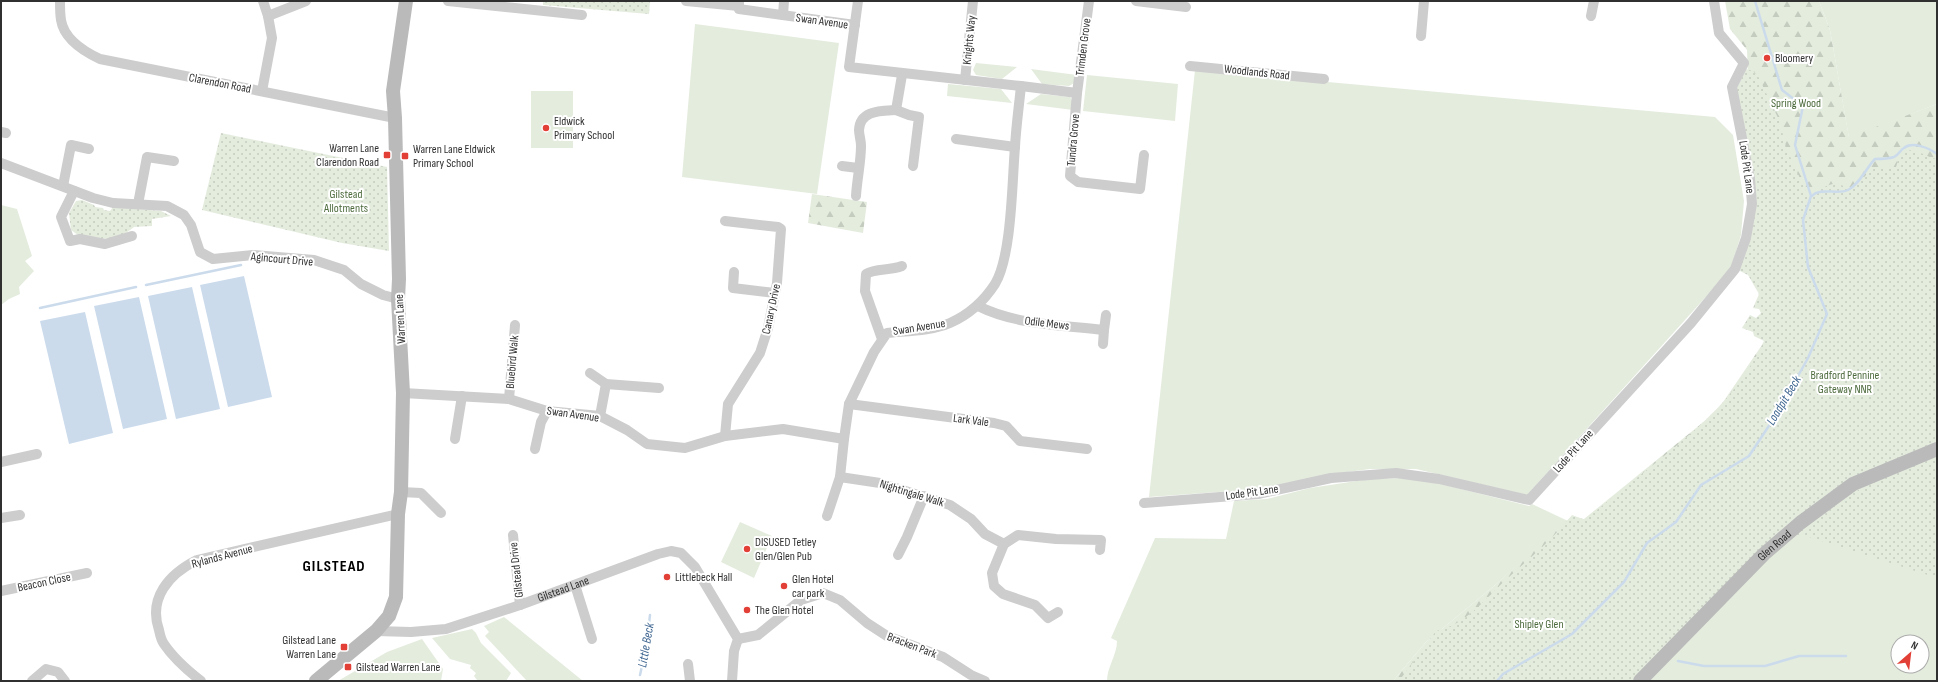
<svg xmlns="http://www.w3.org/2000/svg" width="1938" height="682" viewBox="0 0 1938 682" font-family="'Sofia Sans Condensed',sans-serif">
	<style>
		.grass { fill: #e4ecde; fill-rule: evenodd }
		.forest { fill: url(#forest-firs) }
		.park { fill: url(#park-dots) }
		.water { fill: #cbdbec }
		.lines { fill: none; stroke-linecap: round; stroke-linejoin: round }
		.stream { stroke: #cbdbec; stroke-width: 2.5 }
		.street { stroke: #cdcdcd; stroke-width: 10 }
		.secondary { stroke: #bababa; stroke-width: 14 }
		.poi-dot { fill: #e23f36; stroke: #fff; stroke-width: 1.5 }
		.labels { text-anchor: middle; stroke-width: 4; stroke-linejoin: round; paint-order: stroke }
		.street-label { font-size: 12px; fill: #303030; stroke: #fff }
		.poi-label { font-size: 12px; fill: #303030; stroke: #fff; text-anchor: start }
		.park-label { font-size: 12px; fill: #4d6b3d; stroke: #fff }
		.water-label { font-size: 13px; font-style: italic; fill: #3f6691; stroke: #fff }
		.district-label { font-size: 16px; font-weight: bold; letter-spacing: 1px; fill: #000; stroke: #fff }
	</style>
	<defs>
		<pattern id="forest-firs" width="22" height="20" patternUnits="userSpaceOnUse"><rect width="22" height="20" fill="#e4ecde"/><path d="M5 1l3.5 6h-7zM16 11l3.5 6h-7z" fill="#c4cbbf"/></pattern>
		<pattern id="park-dots" width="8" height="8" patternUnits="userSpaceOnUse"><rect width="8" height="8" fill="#e4ecde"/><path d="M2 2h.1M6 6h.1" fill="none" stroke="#c4cbbf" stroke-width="1.8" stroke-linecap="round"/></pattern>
	</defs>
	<rect width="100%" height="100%" fill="#fff"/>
	<path class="grass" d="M 1819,1 L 1937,1 L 1937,104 L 1849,138 L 1830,30 Z
		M 695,24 L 839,43 L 817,194 L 682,177 Z
		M 976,63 L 1017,67 L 1002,79 L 976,75 L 973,70 Z
		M 1031,69 L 1077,75 L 1074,83 L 1069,86 L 1042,84 Z
		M 1195,70 L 1715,117 L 1733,135 L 1744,201 L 1741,235 L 1731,269 L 1527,495 L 1416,469 L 1370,469 L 1325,475 L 1260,489 L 1149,497 Z
		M 1087,75 L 1178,84 L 1175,121 L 1083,111 Z
		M 948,84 L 1001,89 L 1012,103 L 947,96 Z
		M 531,91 L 573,91 L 573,148 L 531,148 Z
		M 1041,94 L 1070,97 L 1074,103 L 1073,110 L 1026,104 Z
		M 1937,168 L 1937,681 L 1565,681 ZM 1898,642 L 1922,642 L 1922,666 L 1898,666 Z
		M 1,205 L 17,209 L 32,256 L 25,261 L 34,271 L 19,287 L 20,294 L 9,299 L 1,305 Z
		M 1400,478 L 1429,481 L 1529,506 L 1532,504 L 1568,521 L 1494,586 L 1426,642 L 1393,681 L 1107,681 C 1107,667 1117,655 1117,641 L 1111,638 L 1155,538 L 1226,539 L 1234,501 L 1267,499 L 1310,488 L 1370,479 Z
		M 740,522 L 772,536 L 754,578 L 721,562 Z
		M 504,617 L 583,681 L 527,681 L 485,636 L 489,632 L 484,626 Z
		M 472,629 L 476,633 L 481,643 L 511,673 L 506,681 L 477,680 L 474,676 L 476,673 L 470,668 L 471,665 L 450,659 L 432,638 Z
		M 422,639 L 443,669 L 441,681 L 338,681 L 387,652 Z"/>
	<path class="forest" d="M 1725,1 L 1819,1 L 1830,30 L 1849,137 L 1937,104 L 1937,168 L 1839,239 L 1565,681 L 1393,681 L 1426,642 L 1494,586 L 1572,516 L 1584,519 L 1717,411 L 1764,342 L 1751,164 L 1747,50 L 1730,29 Z
		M 812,194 L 867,202 L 863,233 L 808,223 Z"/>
	<path class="park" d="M 543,1 L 650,1 L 649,14 L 543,5 Z
		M 1746,69 L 1753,71 L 1758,76 L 1779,120 L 1787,150 L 1805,189 L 1806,195 L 1809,198 C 1816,193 1824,185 1833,184 C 1841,183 1846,189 1854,186 C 1861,183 1865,174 1872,170 C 1878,166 1888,170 1896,167 L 1900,154 C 1914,144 1923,157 1937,159 L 1937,444 L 1824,501 L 1634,681 L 1399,681 L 1436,631 C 1468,624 1486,597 1509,577 C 1531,557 1553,539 1572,515 L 1585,520 C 1609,500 1634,480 1658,461 C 1702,425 1739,394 1764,341 L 1754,336 L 1753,332 L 1742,328 L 1750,315 L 1756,318 L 1761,313 L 1759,309 L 1753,308 L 1759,294 L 1748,275 L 1738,270 L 1752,215 L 1735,92 Z
		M 221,133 L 387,167 L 389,251 L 342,243 L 202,210 Z
		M 82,200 L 94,205 L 95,207 L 103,208 L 104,210 L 110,211 L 113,207 L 161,211 L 171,216 L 152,219 L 152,226 L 134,227 L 122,236 L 95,240 L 78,235 L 71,230 L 69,213 L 76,201 Z
		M 1937,453 L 1937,578 L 1803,535 L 1793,536 L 1843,499 L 1872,482 Z"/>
	<path class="water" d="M 244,276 L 272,397 L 228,407 L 200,285 Z
		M 192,287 L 220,409 L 176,419 L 148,296 Z
		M 139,297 L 167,419 L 123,429 L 94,306 Z
		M 85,312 L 113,433 L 69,444 L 40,321 Z"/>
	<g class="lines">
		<path class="stream" d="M 1812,196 C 1820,187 1838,195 1848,190 C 1860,184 1866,168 1875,159 C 1882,159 1888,159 1894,157 C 1899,155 1900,150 1904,148 C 1912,141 1929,148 1937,154
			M 146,285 L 241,265
			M 40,308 L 136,287
			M 1678,661 L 1704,666 L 1765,666 L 1799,656 L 1846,656
			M 640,675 L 646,648 L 650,615
			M 1497,681 L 1503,674 L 1572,634 L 1624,582 L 1647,543 L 1676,522 L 1701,485 L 1749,456 L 1778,412 L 1808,358 L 1827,314 L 1808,267 L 1803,220 L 1811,196 L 1795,145 L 1803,106 L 1782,90 L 1755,1"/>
		<g class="street">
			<path d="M 60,1 C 60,7 60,14 61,20 C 64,39 85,52 100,59 L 395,118"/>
			<path d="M 448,1 L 582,15"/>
			<path d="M 686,1 L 739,6"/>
			<path d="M 739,1 L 739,9 L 855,25"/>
			<path d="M 1089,1 L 1077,93 L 1070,176 L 1078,182 L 1140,189 L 1144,155"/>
			<path d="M 1136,1 L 1186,7"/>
			<path d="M 783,15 L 784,1"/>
			<path d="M 268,16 L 306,1"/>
			<path d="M 1591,16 L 1594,1"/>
			<path d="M 1421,36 L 1424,1"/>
			<path d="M 1190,66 L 1324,79"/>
			<path d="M 965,80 L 973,1"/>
			<path d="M 1021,86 L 1077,93"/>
			<path d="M 262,91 L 272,38 L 268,16 L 263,1"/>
			<path d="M 896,110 L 909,115 L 919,117 L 913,166"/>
			<path d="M 1,132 L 6,133"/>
			<path d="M 956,139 L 1015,147"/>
			<path d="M 1,163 L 93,198 L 113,203 L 167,206 L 184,215 L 191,225 L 200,252 L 213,259 L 253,255 L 314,260 L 344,270 L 361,284 L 383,295 L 398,299"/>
			<path d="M 842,166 L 858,168"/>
			<path d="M 63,186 L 71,145 L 89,149"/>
			<path d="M 74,191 L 61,217 L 70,241 L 80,239 L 105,244 L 132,236"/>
			<path d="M 856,196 C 857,179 861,162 861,146 C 861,140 859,135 859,130 C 860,110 881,111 896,110 L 902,75"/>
			<path d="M 138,204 L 147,157 L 174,161"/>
			<path d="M 734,272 L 733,288 L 775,293"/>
			<path d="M 978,306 C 1016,325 1062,325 1104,330 L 1106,315"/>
			<path d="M 882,339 L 865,291 L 866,274 C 876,268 889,271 902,266"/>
			<path d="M 1103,344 L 1104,330"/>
			<path d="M 590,373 L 606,384 L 659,388"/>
			<path d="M 403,393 L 509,399 L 547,411 L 600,416 L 627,430 L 647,444 L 685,448 L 725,436 L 783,429 L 844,439 L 849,404 L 874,352 L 887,333 C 906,331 932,331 950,323 C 968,315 984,301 995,284 C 1012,256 1012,181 1015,147 C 1016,127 1019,106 1021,86 L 849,67 L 858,1"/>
			<path d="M 509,399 L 515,325"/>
			<path d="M 849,404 L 994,423 L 1006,426 L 1020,441 L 1087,449"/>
			<path d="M 600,416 L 606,384"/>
			<path d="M 725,436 L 728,404 L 760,353 L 768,328 L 777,283 L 781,229 L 778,227 L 725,221"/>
			<path d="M 455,439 L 462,396"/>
			<path d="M 535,449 L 541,422 L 547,411"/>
			<path d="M 1,462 L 37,454"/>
			<path d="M 840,477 L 844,439"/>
			<path d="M 401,492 L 421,493 L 441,513"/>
			<path d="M 1144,503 L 1258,494 L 1331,478 L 1396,473 L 1439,479 L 1529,500 L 1691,323 L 1735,269 L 1746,238 L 1752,204 L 1750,179 L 1732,87 L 1744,63 L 1719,33 L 1714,1"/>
			<path d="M 827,516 L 840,477 L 880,483 L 950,505 L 971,519 L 985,534 L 1004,544 L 1018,535 L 1056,539 L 1101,540 L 1100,550"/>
			<path d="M 1,518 L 20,515"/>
			<path d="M 513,535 L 520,605"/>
			<path d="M 1004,544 L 992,573 L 994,586 L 1003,594 L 1035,605 L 1048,618 L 1058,612"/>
			<path d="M 898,555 L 907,537 L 924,496"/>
			<path d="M 575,585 L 592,639"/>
			<path d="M 1,591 L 87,573"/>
			<path id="s1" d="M 376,631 L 411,632 L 446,629 L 520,605 L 658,554 L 671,551 L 681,553 L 695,567 L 738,639 L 734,651 L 732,681"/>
			<path d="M 738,639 L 758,635 L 801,600 L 823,593 L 840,600 L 867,623 L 887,636 L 943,657 L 971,675 L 985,681"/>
			<path d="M 688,664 L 690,681"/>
			<path d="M 32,681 L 46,669 L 58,672 L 65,681"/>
			<path d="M 201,681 C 187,670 174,659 164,644 C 161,640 160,635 159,630 C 148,598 169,574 197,560 L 398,514"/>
		</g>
		<g class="secondary">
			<path d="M 316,681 L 376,631 L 389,616 L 396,597 L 398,514 L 401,492 L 403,393 L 398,299 L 399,279 L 395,118 L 393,91 L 406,1"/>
			<path id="s2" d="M 1640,681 L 1764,554 L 1800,523 L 1853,484 L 1937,449"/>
		</g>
	</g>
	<g class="poi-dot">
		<circle cx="1767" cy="58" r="4"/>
		<circle cx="546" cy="128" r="4"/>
		<rect x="383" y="151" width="8" height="8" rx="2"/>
		<rect x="401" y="152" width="8" height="8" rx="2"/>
		<circle cx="747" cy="549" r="4"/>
		<circle cx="667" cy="577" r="4"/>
		<circle cx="784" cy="586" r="4"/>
		<circle cx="747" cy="610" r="4"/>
		<rect x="340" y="643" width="8" height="8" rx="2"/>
		<rect x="344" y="663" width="8" height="8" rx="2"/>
	</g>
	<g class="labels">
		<g class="street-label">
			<text transform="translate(822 21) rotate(8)" y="4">Swan Avenue</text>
			<text transform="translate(969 40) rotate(-84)" y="4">Knights Way</text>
			<text transform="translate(1083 47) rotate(-83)" y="4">Trimden Grove</text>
			<text transform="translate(1257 72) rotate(6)" y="4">Woodlands Road</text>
			<text transform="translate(220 83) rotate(11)" y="4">Clarendon Road</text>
			<text transform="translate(1073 140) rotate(-85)" y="4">Tundra Grove</text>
			<text transform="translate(1747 167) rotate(82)" y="4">Lode Pit Lane</text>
			<text transform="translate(282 259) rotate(5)" y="4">Agincourt Drive</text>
			<text transform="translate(771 309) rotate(-78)" y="4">Canary Drive</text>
			<text transform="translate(400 319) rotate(-93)" y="4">Warren Lane</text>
			<text transform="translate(1047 323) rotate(7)" y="4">Odile Mews</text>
			<text transform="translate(919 327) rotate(-9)" y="4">Swan Avenue</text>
			<text transform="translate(512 362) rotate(-85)" y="4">Bluebird Walk</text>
			<text transform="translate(573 414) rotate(8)" y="4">Swan Avenue</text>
			<text transform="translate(971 420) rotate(7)" y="4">Lark Vale</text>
			<text transform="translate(1573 451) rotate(-48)" y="4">Lode Pit Lane</text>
			<text transform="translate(1252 492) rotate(-8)" y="4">Lode Pit Lane</text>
			<text transform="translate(912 493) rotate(17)" y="4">Nightingale Walk</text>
			<text dy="4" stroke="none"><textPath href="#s2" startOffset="191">Glen Road</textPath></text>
			<text transform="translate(222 556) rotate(-15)" y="4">Rylands Avenue</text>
			<text transform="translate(516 570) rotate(-96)" y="4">Gilstead Drive</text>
			<text transform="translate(44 582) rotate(-12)" y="4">Beacon Close</text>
			<text dy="4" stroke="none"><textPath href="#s1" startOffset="194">Gilstead Lane</textPath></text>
			<text transform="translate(912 645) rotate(21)" y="4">Bracken Park</text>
		</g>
		<g class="poi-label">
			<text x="1775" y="62">Bloomery</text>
			<text x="554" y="125">Eldwick<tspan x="554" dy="14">Primary School</tspan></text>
			<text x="379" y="152" text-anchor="end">Warren Lane<tspan x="379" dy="14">Clarendon Road</tspan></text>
			<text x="413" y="153">Warren Lane Eldwick<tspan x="413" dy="14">Primary School</tspan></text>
			<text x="755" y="546">DISUSED Tetley<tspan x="755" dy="14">Glen/Glen Pub</tspan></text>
			<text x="675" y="581">Littlebeck Hall</text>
			<text x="792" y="583">Glen Hotel<tspan x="792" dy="14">car park</tspan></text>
			<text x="755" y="614">The Glen Hotel</text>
			<text x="336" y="644" text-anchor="end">Gilstead Lane<tspan x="336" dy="14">Warren Lane</tspan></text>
			<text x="356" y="671">Gilstead Warren Lane</text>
		</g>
		<g class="park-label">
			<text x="1796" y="107">Spring Wood</text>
			<text x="346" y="198">Gilstead<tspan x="346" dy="14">Allotments</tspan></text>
			<text x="1845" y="379">Bradford Pennine<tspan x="1845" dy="14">Gateway NNR</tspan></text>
			<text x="1539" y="628">Shipley Glen</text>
		</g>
		<g class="water-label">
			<text transform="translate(1783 400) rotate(-59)" y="5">Loadpit Beck</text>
			<text transform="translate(645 645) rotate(-80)" y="5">Little Beck</text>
		</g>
		<g class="district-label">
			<text x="334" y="571">GILSTEAD</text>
		</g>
	</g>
	<rect width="1938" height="682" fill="none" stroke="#303030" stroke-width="4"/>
	<g transform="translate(1910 654) rotate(28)"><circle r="19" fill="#ffffff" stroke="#acacac"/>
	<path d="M0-3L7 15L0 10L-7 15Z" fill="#e23f36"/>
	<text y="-6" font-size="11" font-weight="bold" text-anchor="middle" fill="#303030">N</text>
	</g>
</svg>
